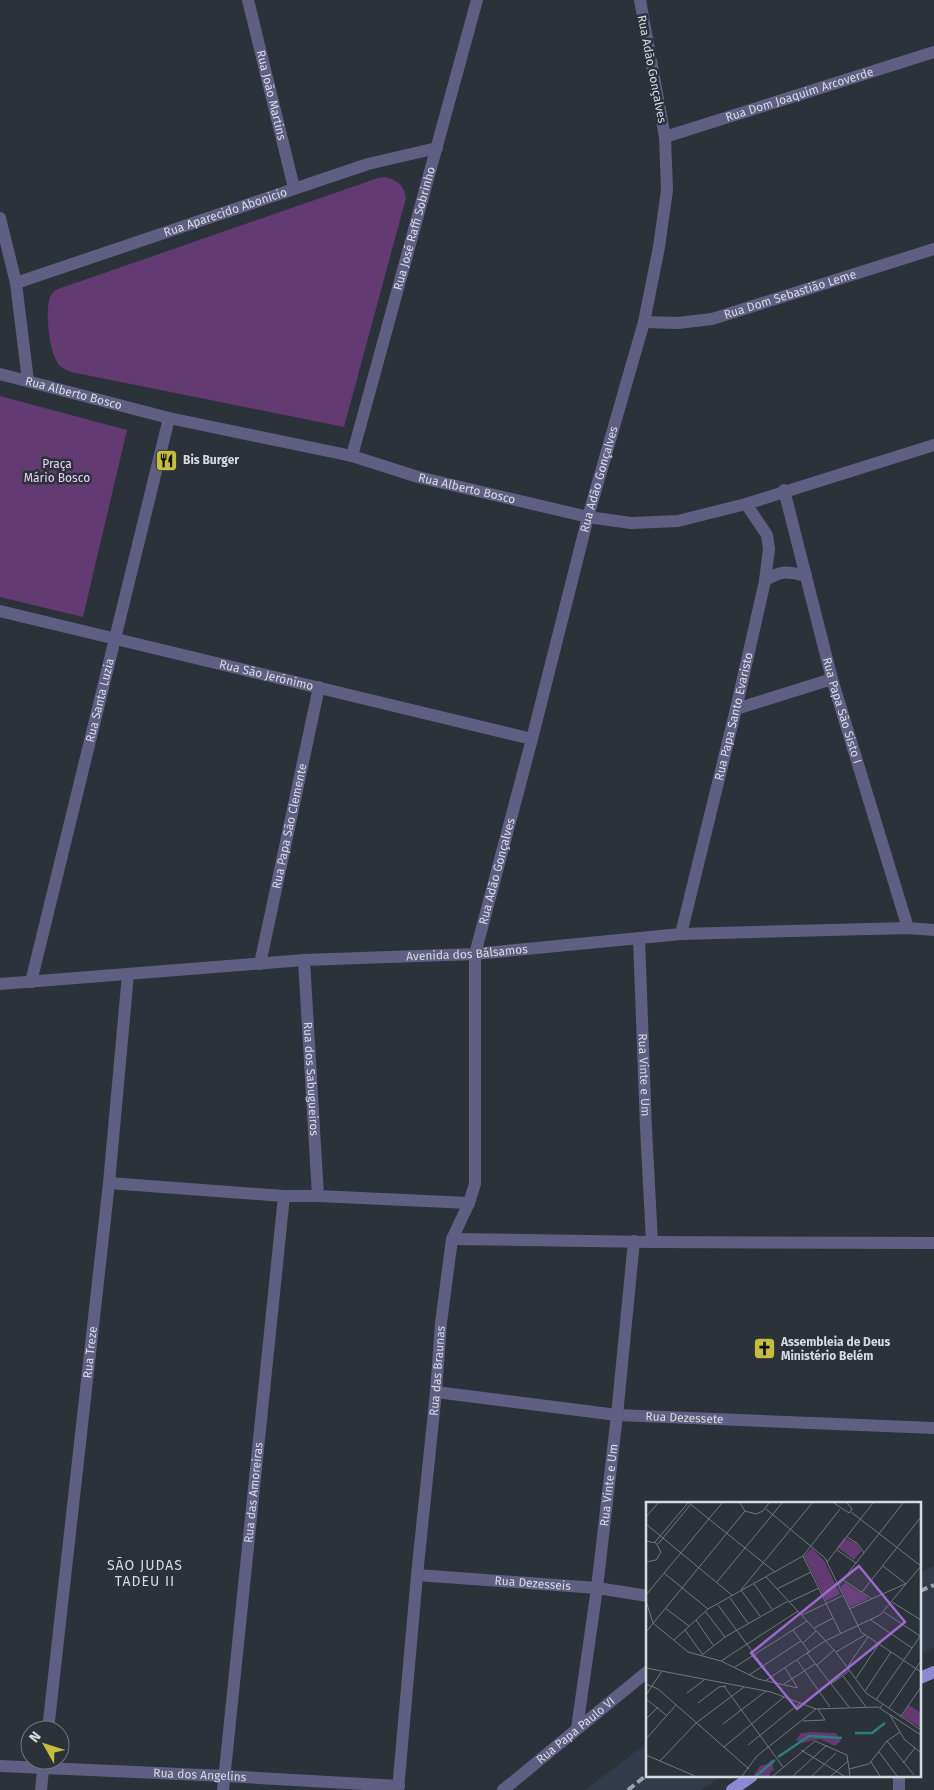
<svg xmlns="http://www.w3.org/2000/svg" width="934" height="1790" viewBox="0 0 934 1790" font-family="'Fira Sans',sans-serif">
	<style>
		.built { fill: #313b49 }
		.green { fill: #633a71 }
		.lines { fill: none; stroke-linecap: round; stroke-linejoin: round }
		.minor { stroke: #605e82; stroke-width: 12 }
		.major { stroke: #8e88d2; stroke-width: 12 }
		.rail { stroke: #9da2a9; stroke-width: 4; stroke-dasharray: 8 4; stroke-linecap: butt }
		.labels { text-anchor: middle; stroke-width: 5; stroke-linejoin: round; paint-order: stroke }
		.street-label { font-size: 12px; fill: #d7dbe1; stroke: #2b323a }
		.poi-label { font-size: 12px; font-weight: bold; fill: #d7dbe1; stroke: #2b323a; text-anchor: start }
		.park-label { font-size: 12px; fill: #eccff7; stroke: #2b323a }
		.neighbourhood-label { font-size: 14px; letter-spacing: 1px; fill: #d7dbe1; stroke: #2b323a }
		.inset-river { fill: none; stroke: #2b7d7e; stroke-width: 2.5 }
		.inset-road { fill: none; stroke: #70767d; stroke-width: 1 }
		.view { fill: #9b69cb; fill-opacity: 0.15; stroke: #9b69cb; stroke-width: 2.5 }
		.inset-edge { fill: none; stroke: #d7dbe1; stroke-width: 2.5 }
	</style>
	<rect width="100%" height="100%" fill="#2b323a"/>
	<path class="built" d="M 934,1566 L 934,1647 L 920,1655 L 920,1572 Z
		M 648,1742 L 648,1776 L 722,1776 L 701,1790 L 585,1790 Z"/>
	<path class="green" d="M 385,177 C 397,180 404,185 406,198 L 344,427 L 71,372 C 64,369 59,367 56,360 C 49,348 45,310 50,297 C 52,293 54,291 58,289 L 378,178 Z
		M 0,396 L 127,430 L 83,617 L 0,597 Z"/>
	<g class="lines">
		<g class="minor">
			<path id="s1" d="M 248,0 L 294,188"/>
			<path id="s2" d="M 665,137 L 934,52"/>
			<path d="M 0,218 L 16,283 L 28,381"/>
			<path id="s3" d="M 16,283 L 368,164 L 437,148"/>
			<path id="s4" d="M 644,322 L 678,323 L 712,319 L 934,249"/>
			<path id="s5" d="M 0,374 L 169,418 L 352,456 L 418,477 L 588,517 L 631,523 L 678,521 L 746,504 L 934,445"/>
			<path id="s6" d="M 352,456 L 477,0"/>
			<path id="s7" d="M 784,490 L 832,679 L 908,928"/>
			<path d="M 765,581 C 780,570 788,571 806,576"/>
			<path id="s8" d="M 0,611 L 532,739"/>
			<path d="M 736,709 L 832,679"/>
			<path id="s9" d="M 681,934 L 736,709 L 765,581 L 769,549 L 767,535 L 746,504"/>
			<path id="s10" d="M 639,939 L 646,1128 L 652,1242"/>
			<path id="s11" d="M 304,960 L 318,1196"/>
			<path id="s12" d="M 260,964 L 319,687"/>
			<path id="s13" d="M 31,982 L 169,418"/>
			<path id="s14" d="M 0,984 L 304,960 L 475,954 L 681,934 L 908,928 L 934,930"/>
			<path d="M 109,1183 L 284,1196 L 318,1196 L 469,1203"/>
			<path d="M 452,1239 L 652,1242 L 934,1243"/>
			<path id="s15" d="M 436,1392 L 617,1415 L 934,1428"/>
			<path id="s16" d="M 417,1575 L 597,1588 L 648,1596"/>
			<path id="s17" d="M 577,1728 L 597,1588 L 617,1415 L 634,1241"/>
			<path id="s18" d="M 48,1730 L 109,1183 L 128,974"/>
			<path id="s19" d="M 0,1766 L 225,1776 L 399,1786"/>
			<path d="M 41,1790 L 44,1760"/>
			<path id="s20" d="M 223,1790 L 284,1196"/>
			<path id="s21" d="M 398,1790 L 417,1575 L 436,1392 L 441,1323 L 452,1239 L 469,1203 L 475,1184 L 475,954 L 532,739 L 588,517 L 644,322 L 659,247 L 667,190 L 665,137 L 640,0"/>
			<path id="s22" d="M 503,1790 L 648,1671"/>
			<path d="M 899,1790 L 899,1776"/>
		</g>
		<path class="major" d="M 920,1678 L 934,1672
			M 732,1790 L 752,1776"/>
		<path class="rail" d="M 920,1591 L 934,1585
			M 628,1790 L 648,1774"/>
	</g>
	<defs>
		<symbol id="restaurant-square" viewBox="-11 -11 22 22"><rect x="-9" y="-9" width="18" height="18" rx="4" fill="#c4bd3e" stroke="#2b323a"/><path d="M-5-6h1v4h1v-4h1v4h1v-4h1v5L-1.5 .5V6h-2V.5L-5-1ZM5-6V6H3V1.5H1.5Q1.5-4 5-6Z" fill="#111"/></symbol>
		<symbol id="church-square" viewBox="-11 -11 22 22"><rect x="-9" y="-9" width="18" height="18" rx="4" fill="#c4bd3e" stroke="#2b323a"/><path d="M-1.2-6h2.4v3.5h3.3v2.4h-3.3V6h-2.4V-.1h-3.3v-2.4h3.3Z" fill="#111"/></symbol>
	</defs>
	<g fill-rule="evenodd">
		<use href="#restaurant-square" x="154" y="448" width="25" height="25"/>
		<use href="#church-square" x="752" y="1336" width="25" height="25"/>
	</g>
	<g class="labels">
		<g class="street-label">
			<text transform="translate(652 69) rotate(79)" y="4">Rua Adão Gonçalves</text>
			<text dy="4" stroke="none"><textPath href="#s1" startOffset="98">Rua João Martins</textPath></text>
			<text dy="4" stroke="none"><textPath href="#s2" startOffset="141">Rua Dom Joaquim Arcoverde</textPath></text>
			<text dy="4" stroke="none"><textPath href="#s3" startOffset="221">Rua Aparecido Abonicio</textPath></text>
			<text dy="4" stroke="none"><textPath href="#s6" startOffset="236">Rua José Raffi Sobrinho</textPath></text>
			<text dy="4" stroke="none"><textPath href="#s4" startOffset="150">Rua Dom Sebastião Leme</textPath></text>
			<text dy="4" stroke="none"><textPath href="#s5" startOffset="76">Rua Alberto Bosco</textPath></text>
			<text dy="4" stroke="none"><textPath href="#s21" startOffset="1334">Rua Adão Gonçalves</textPath></text>
			<text dy="4" stroke="none"><textPath href="#s5" startOffset="481">Rua Alberto Bosco</textPath></text>
			<text dy="4" stroke="none"><textPath href="#s8" startOffset="274">Rua São Jerónimo</textPath></text>
			<text dy="4" stroke="none"><textPath href="#s13" startOffset="290">Rua Santa Luzia</textPath></text>
			<text dy="4" stroke="none"><textPath href="#s7" startOffset="228">Rua Papa São Sisto I</textPath></text>
			<text dy="4" stroke="none"><textPath href="#s9" startOffset="224">Rua Papa Santo Evaristo</textPath></text>
			<text dy="4" stroke="none"><textPath href="#s12" startOffset="141">Rua Papa São Clemente</textPath></text>
			<text dy="4" stroke="none"><textPath href="#s21" startOffset="929">Rua Adão Gonçalves</textPath></text>
			<text dy="4" stroke="none"><textPath href="#s14" startOffset="468">Avenida dos Bálsamos</textPath></text>
			<text dy="4" stroke="none"><textPath href="#s10" startOffset="136">Rua Vinte e Um</textPath></text>
			<text dy="4" stroke="none"><textPath href="#s11" startOffset="119">Rua dos Sabugueiros</textPath></text>
			<text dy="4" stroke="none"><textPath href="#s18" startOffset="380">Rua Treze</textPath></text>
			<text dy="4" stroke="none"><textPath href="#s21" startOffset="421">Rua das Braunas</textPath></text>
			<text dy="4" stroke="none"><textPath href="#s15" startOffset="250">Rua Dezessete</textPath></text>
			<text dy="4" stroke="none"><textPath href="#s17" startOffset="245">Rua Vinte e Um</textPath></text>
			<text dy="4" stroke="none"><textPath href="#s20" startOffset="299">Rua das Amoreiras</textPath></text>
			<text dy="4" stroke="none"><textPath href="#s16" startOffset="116">Rua Dezesseis</textPath></text>
			<text dy="4" stroke="none"><textPath href="#s22" startOffset="94">Rua Papa Paulo VI</textPath></text>
			<text dy="4" stroke="none"><textPath href="#s19" startOffset="200">Rua dos Angelins</textPath></text>
		</g>
		<g class="poi-label">
			<text x="183" y="464">Bis Burger</text>
			<text x="781" y="1346">Assembleia de Deus<tspan x="781" dy="14">Ministério Belém</tspan></text>
		</g>
		<g class="park-label">
			<text x="57" y="468">Praça<tspan x="57" dy="14">Mário Bosco</tspan></text>
		</g>
		<g class="neighbourhood-label">
			<text x="145" y="1570">SÃO JUDAS<tspan x="145" dy="16">TADEU II</tspan></text>
		</g>
	</g>
	<g transform="translate(646 1502)">
		<rect width="275" height="275" fill="#2b323a"/>
		<path d="M 198,36 L 210,41 L 215,49 L 208,58 L 191,45 ZM 166,46 L 179,60 L 194,92 L 180,99 L 158,54 ZM 199,81 L 221,95 L 222,97 L 204,105 L 194,85 ZM 263,203 L 275,211 L 275,226 L 256,214 ZM 166,230 L 190,231 L 195,239 L 189,244 L 174,237 L 156,241 L 150,238 L 155,231 ZM 126,257 L 128,270 L 126,268 L 123,274 L 107,274 L 114,264 L 121,262 Z" fill="#633a71"/>
		<path class="inset-river" d="M 209,231 L 226,231 L 239,221M 132,255 L 163,234 L 196,236M 110,274 L 129,258"/>
		<path class="inset-road" d="M 43,1 L 129,70M 94,1 L 99,9 L 110,12 L 117,9 L 123,1M 188,1 L 203,11 L 206,7 L 201,1M 120,7 L 179,56 L 215,130 L 275,170M 205,10 L 275,64M 0,15 L 12,1M 0,22 L 87,94M 201,35 L 211,41 L 218,51M 0,39 L 10,41 L 15,50 L 10,58 L 0,60M 9,40 L 42,1M 12,42 L 45,2M 191,48 L 210,61M 157,54 L 195,132M 181,60 L 227,1M 237,64 L 260,82M 18,71 L 62,107M 120,75 L 190,150 L 220,191 L 237,202M 197,78 L 226,97M 71,80 L 136,1M 108,82 L 126,107M 192,84 L 257,1M 131,87 L 165,70M 216,90 L 275,15M 0,93 L 76,1M 84,96 L 102,121M 0,99 L 7,121 L 42,150 L 75,159 L 112,177 L 152,186M 143,100 L 173,86M 246,100 L 275,118M 72,103 L 125,175M 19,106 L 43,124M 203,107 L 259,82M 59,109 L 79,135M 238,110 L 274,134M 156,113 L 196,94M 114,114 L 95,88 L 166,1M 50,118 L 67,143M 225,118 L 266,146M 168,126 L 187,116M 39,128 L 57,153M 147,128 L 164,151M 0,130 L 99,9M 28,138 L 62,107 L 157,54 L 194,7M 157,141 L 170,129M 190,150 L 219,133M 161,151 L 203,205M 56,153 L 79,135 L 142,99M 151,158 L 184,205M 75,159 L 152,109M 170,164 L 188,148M 202,164 L 222,135M 89,165 L 161,119M 0,166 L 125,190 L 170,207 L 232,205 L 275,233M 139,166 L 151,185M 103,173 L 155,139M 197,174 L 220,205M 210,176 L 233,142M 119,179 L 179,139 L 234,113 L 275,64M 0,182 L 12,187 L 103,267M 138,182 L 169,162M 185,182 L 204,168M 78,184 L 137,265M 219,189 L 245,150M 41,191 L 58,178M 0,193 L 16,169M 0,197 L 20,213M 230,198 L 275,133M 52,201 L 73,185 L 80,184M 234,206 L 237,202 L 275,228M 243,206 L 275,159M 244,213 L 258,237 L 275,251M 255,214 L 275,185M 1,216 L 12,205M 157,219 L 179,218 L 172,207M 77,222 L 120,189M 0,237 L 30,203M 241,239 L 268,273M 102,243 L 154,201M 78,245 L 138,195M 155,248 L 198,274M 233,250 L 251,274M 0,253 L 49,274M 14,259 L 50,221 L 98,185M 225,260 L 234,274M 257,261 L 269,246M 203,267 L 223,262 L 241,239 L 254,230M 96,274 L 111,254 L 170,207M 127,274 L 169,239 L 201,253 L 204,274M 147,274 L 181,243M 166,274 L 190,251M 185,274 L 202,259"/>
		<path class="view" d="M 213,64 L 259,120 L 151,207 L 105,151 Z"/>
		<rect width="275" height="275" class="inset-edge"/>
	</g>
	<g transform="translate(45 1745) rotate(309)"><circle r="24" fill="#2b323a" stroke="#70767d"/>
	<path d="M0-4L9 19L0 12L-9 19Z" fill="#c4bd3e"/>
	<text y="-8" font-size="14" font-weight="bold" text-anchor="middle" fill="#d7dbe1">N</text>
	</g>
</svg>
